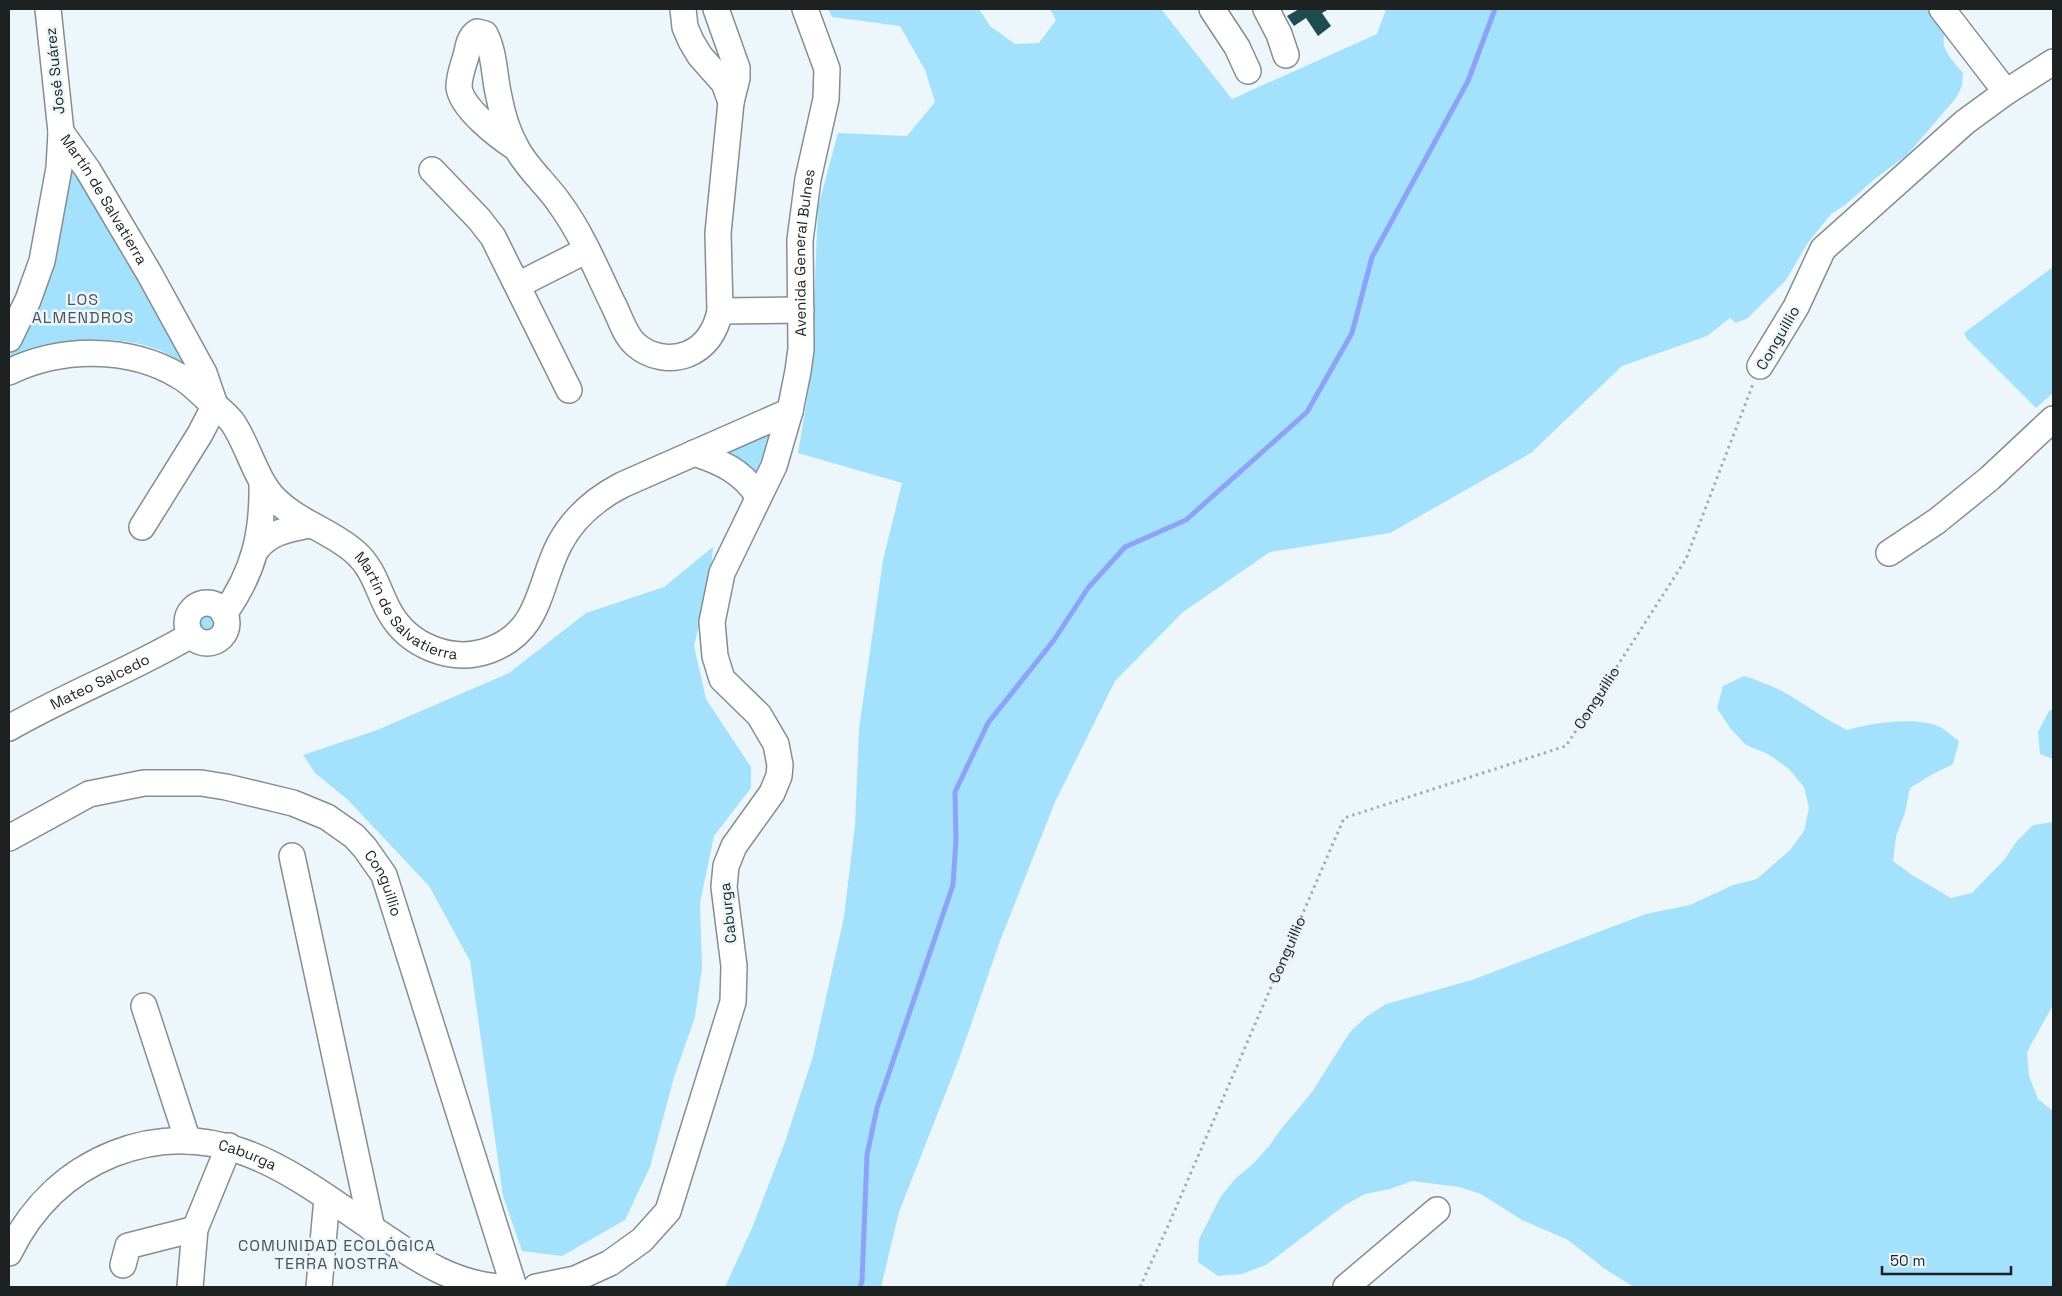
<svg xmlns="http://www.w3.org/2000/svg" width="2062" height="1296" viewBox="0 0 2062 1296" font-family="'Space Grotesk',sans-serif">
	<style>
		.green { fill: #a3e1fc }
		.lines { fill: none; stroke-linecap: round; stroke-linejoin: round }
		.stream { stroke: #8ca3f7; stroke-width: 5 }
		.building { fill: #1e4c50 }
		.minor-casing { stroke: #858e92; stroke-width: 28 }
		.path { stroke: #a5adb0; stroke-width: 3; stroke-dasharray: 2.5 4; stroke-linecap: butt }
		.minor { stroke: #fff; stroke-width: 25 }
		.labels { text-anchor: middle; stroke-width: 5; stroke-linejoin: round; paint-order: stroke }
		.street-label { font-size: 15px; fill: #1d2122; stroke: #edf7fb }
		.neighbourhood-label { font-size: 16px; letter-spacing: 1px; fill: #4b5357; stroke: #edf7fb }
	</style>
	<rect width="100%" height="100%" fill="#edf7fb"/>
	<path class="green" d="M 828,9 L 979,9 L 990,26 L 1015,44 L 1039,43 L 1056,20 L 1050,9 L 1161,9 L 1232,99 L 1377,34 L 1386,9 L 1955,9 C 1939,43 1938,45 1963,73 L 1962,86 L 1956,98 L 1907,155 L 1876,178 L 1845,205 L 1831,214 L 1807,244 L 1786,280 L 1748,318 L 1736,323 L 1730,318 L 1707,336 L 1622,366 L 1531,453 L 1390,533 L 1270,552 L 1183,612 L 1115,681 L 1055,802 L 1000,941 L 959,1059 L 899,1212 L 881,1287 L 725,1287 L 752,1228 L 785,1142 L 813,1056 L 844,917 L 855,825 L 859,729 L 883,560 L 902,483 L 798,453 L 811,375 L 818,207 L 838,133 L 907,136 L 935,102 L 925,70 L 900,26 L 832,17 Z
		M 63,151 L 204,385 C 196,377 188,368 179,361 C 138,330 53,336 9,359 Z
		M 2053,267 L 2053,393 L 2036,408 L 1967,339 L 1964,333 Z
		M 768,431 L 771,433 L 756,474 L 732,459 L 725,451 Z
		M 713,547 L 710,579 L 694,646 L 706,699 L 751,767 L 751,788 L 714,836 L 700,903 L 702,968 L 695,1017 L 674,1077 L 650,1167 L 625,1220 L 562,1256 L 522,1251 L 503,1196 L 470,961 L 429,886 L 348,800 L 315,773 L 303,755 L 377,730 L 509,673 L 586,613 L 664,587 Z
		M191 623a16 16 0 1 1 32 0a16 16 0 1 1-32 0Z
		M 1744,676 C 1759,681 1774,686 1787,694 C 1808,706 1826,720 1847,730 C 1872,723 1915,716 1940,727 C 1946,730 1953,737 1959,741 L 1953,764 L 1931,775 L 1910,788 L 1905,813 L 1896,836 L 1893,861 L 1912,875 L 1951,898 L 1972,893 L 2004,860 L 2017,841 L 2033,825 L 2053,822 L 2053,1005 L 2027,1052 L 2029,1076 L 2038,1099 L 2053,1111 L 2053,1287 L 1634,1287 L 1605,1269 L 1568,1240 L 1522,1220 L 1481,1194 L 1459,1187 L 1412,1181 L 1390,1189 L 1365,1194 L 1345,1205 L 1266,1265 L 1242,1274 L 1218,1276 L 1198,1262 L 1199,1239 L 1221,1196 L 1236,1178 L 1253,1164 L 1269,1146 L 1282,1128 L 1312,1092 L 1350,1032 L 1366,1017 L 1386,1004 L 1472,980 L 1646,914 L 1690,905 L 1733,885 L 1757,879 L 1790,850 L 1804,831 L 1809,808 L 1804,787 L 1789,769 L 1768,754 L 1746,745 L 1730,728 L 1717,708 L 1723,686 Z
		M 2053,709 L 2053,759 L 2040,754 L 2038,732 L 2049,711 Z"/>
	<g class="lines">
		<path class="stream" d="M 860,1287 L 862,1281 L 867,1155 L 877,1108 L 953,885 L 956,840 L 955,792 L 988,723 L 1054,640 L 1088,588 L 1125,547 L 1186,520 L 1307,412 L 1352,333 L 1372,257 L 1468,81 L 1495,9"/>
	</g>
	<path class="building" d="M 1299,9 L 1329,9 L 1322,13 L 1331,26 L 1318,36 L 1306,18 L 1294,26 L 1287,16 Z"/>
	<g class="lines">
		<defs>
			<g id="minor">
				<path d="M 683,9 L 685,27 L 691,41 L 700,56 L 724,83 L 731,102 L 737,78 L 737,68 L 716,9"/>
				<path d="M 1212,9 L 1237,47 L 1248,71"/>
				<path d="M 1266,9 L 1279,34 L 1286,55"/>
				<path d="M 1942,9 L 2006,92"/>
				<path id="s2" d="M 61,132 L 88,170 L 149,273 L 204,373 L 215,405 L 200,434 L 142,527"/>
				<path d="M 516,148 C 499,137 461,108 459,87 C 459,76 463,66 466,56 C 468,48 469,37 477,32 L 485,34 C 495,54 494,76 499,97 C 502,113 508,133 516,147 C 525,166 548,186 560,204 C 582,234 597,271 613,304 C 620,317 624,334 635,344 C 649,357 670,361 688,354 C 707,346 716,330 720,311 L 718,233 L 731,102"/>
				<path d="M 432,170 L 479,219 L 493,237 L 569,390"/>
				<path d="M 518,285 L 587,250"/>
				<path d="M 720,311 L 801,310"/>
				<path d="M 9,339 L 28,300 L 42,261 L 59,168 L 61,132 L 48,9"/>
				<path d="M 1760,366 L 1796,307 L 1823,249 L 1965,122 L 2006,92 L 2053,62"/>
				<path id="s3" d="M 9,372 C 61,347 129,346 179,376 C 189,381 197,390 205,397 C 214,405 226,413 233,423 C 249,447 256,481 276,500 C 299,523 332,531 356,553 C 374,569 378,591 389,611 C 408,646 452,664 490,650 C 541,631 538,586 559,545 C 573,518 595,499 622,485 L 790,411"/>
				<path d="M 694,453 C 721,462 742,471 758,496"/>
				<path d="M 256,550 C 269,532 289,529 309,525"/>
				<path d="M 1889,553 L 1937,521 L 1990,478 L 2053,419"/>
				<circle cx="207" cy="623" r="20"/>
				<path d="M 224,614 C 254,572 263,534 262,483"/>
				<path id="s4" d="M 9,728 C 68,694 132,670 191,635"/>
				<path id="s5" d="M 9,838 L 89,794 L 144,783 L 201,783 L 226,787 L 293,803 L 327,817 L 354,836 L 365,848 L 384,875 L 514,1287"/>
				<path d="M 292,856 L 372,1229"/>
				<path d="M 144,1006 L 188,1141"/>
				<path id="s6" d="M 9,1253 C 31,1208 66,1173 113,1154 C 224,1110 302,1182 388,1239 C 423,1263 455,1283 498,1287"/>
				<path d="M 123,1265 L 128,1246 L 195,1229"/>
				<path d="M 190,1287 L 195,1229 L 229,1146"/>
				<path d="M 319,1287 L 327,1198"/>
				<path id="s7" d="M 536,1287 L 575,1279 L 610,1263 L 642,1240 L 668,1211 L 733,1002 L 734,966 L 724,887 L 726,866 L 734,846 L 772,793 L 779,776 L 780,765 L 776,744 L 759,715 L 722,679 L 715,656 L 712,622 L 722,573 L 774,466 L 790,411 L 798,371 L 801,349 L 800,240 L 808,179 L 826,99 L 827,69 L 805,9"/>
				<path d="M 1346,1287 L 1437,1210"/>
			</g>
		</defs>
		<use href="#minor" class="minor-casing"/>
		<path class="path" id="s1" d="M 1140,1287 L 1168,1226 L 1344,818 L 1566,746 L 1686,559 L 1753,384"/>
		<use href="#minor" class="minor"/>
	</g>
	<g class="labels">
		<g class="street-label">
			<text transform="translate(55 71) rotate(-96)" y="5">José Suárez</text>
			<text dy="5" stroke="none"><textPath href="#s2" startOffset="80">Martín de Salvatierra</textPath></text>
			<text dy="5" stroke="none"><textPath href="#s7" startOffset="1179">Avenida General Bulnes</textPath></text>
			<text transform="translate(1778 338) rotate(-60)" y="5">Conguillio</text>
			<text dy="5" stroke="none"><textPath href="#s3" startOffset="510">Martín de Salvatierra</textPath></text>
			<text dy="5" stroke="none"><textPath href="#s4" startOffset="102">Mateo Salcedo</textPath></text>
			<text dy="5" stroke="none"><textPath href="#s1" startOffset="802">Conguillio</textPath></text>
			<text dy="5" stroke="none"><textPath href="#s5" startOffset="425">Conguillio</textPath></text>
			<text transform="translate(728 913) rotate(-96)" y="5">Caburga</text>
			<text dy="5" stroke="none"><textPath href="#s1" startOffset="368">Conguillio</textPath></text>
			<text dy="5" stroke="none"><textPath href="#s6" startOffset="285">Caburga</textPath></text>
		</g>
		<g class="neighbourhood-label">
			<text x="83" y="305">LOS<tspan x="83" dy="18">ALMENDROS</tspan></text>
			<text x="337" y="1251">COMUNIDAD ECOLÓGICA<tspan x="337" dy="18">TERRA NOSTRA</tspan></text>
		</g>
	</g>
	<rect width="2062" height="1296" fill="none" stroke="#1d2122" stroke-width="20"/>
	<path d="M1882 1266v8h129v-8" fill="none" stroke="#1d2122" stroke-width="2.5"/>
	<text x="1890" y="1266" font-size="15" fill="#1d2122" stroke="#edf7fb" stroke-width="4" paint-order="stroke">50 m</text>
</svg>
